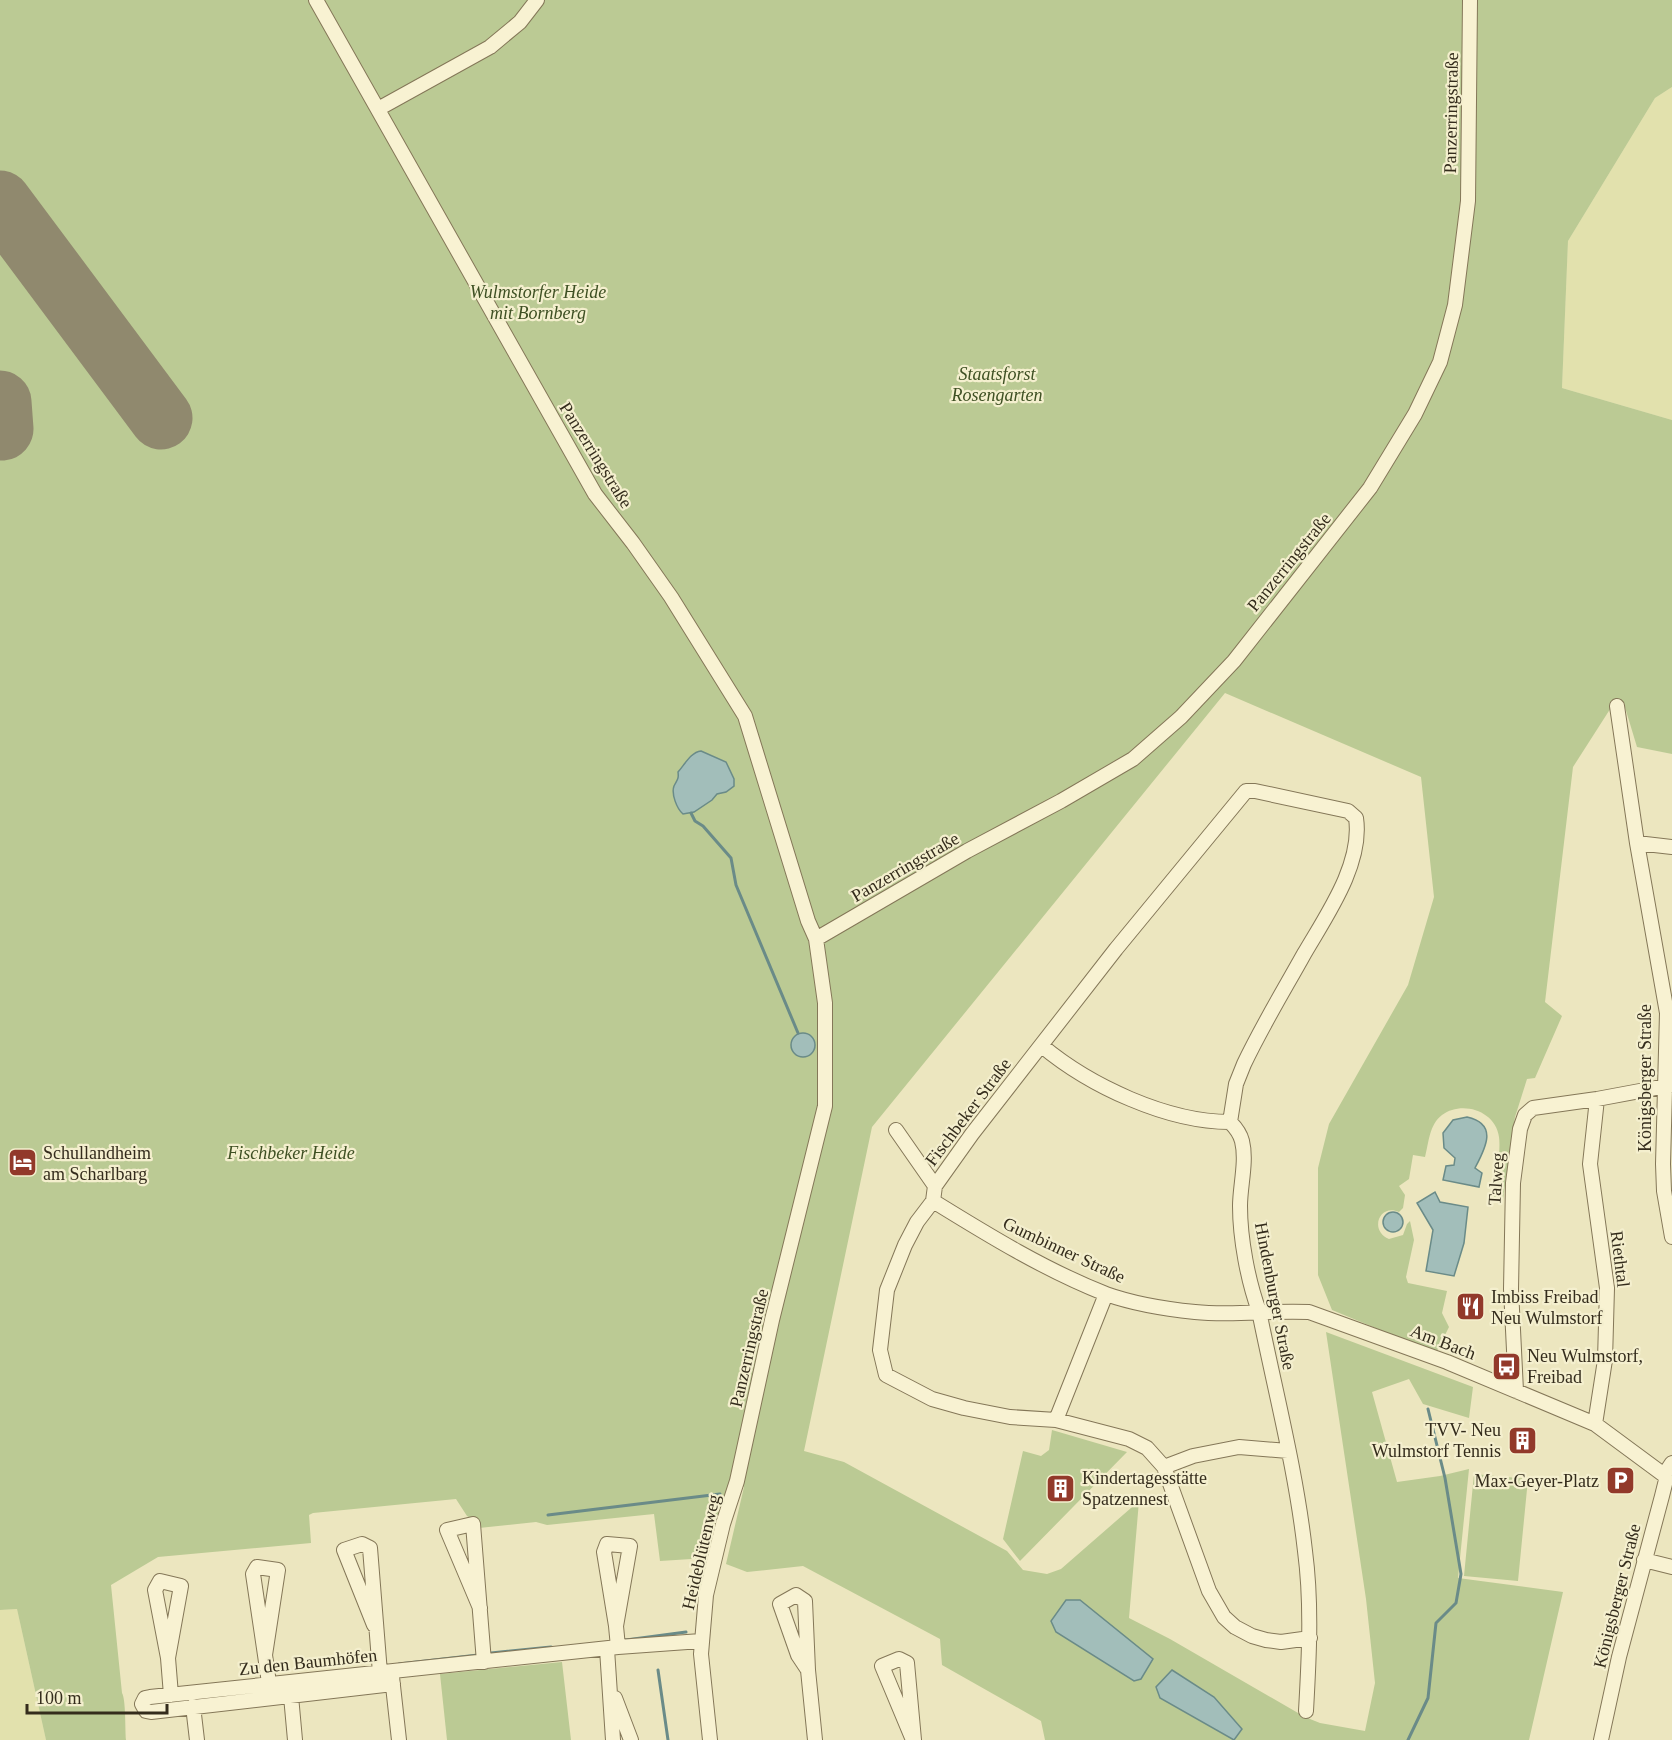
<svg xmlns="http://www.w3.org/2000/svg" width="1672" height="1740" viewBox="0 0 1672 1740" font-family="Georgia,serif">
	<style>
		.farmland { fill: #e2e1ad }
		.green { fill: #bbca94; fill-rule: evenodd }
		.water { fill: #a2beba; stroke: #6a8b88; stroke-width: 1.5 }
		.lines { fill: none; stroke-linecap: round; stroke-linejoin: round }
		.stream { stroke: #6a8b88; stroke-width: 3 }
		.runway { stroke: #90896e; stroke-width: 63 }
		.minor-casing { stroke: #847758; stroke-width: 16 }
		.minor { stroke: #f8f2d2; stroke-width: 14 }
		.labels { text-anchor: middle; stroke-width: 4.5; stroke-linejoin: round; paint-order: stroke }
		.street-label { font-size: 18px; fill: #342c1c; stroke: #f4efce }
		.park-label { font-size: 18px; font-style: italic; fill: #3e5023; stroke: #f4efce }
		.poi-label { font-size: 18px; fill: #342c1c; stroke: #f4efce; text-anchor: start }
	</style>
	<rect width="100%" height="100%" fill="#ece6bf"/>
	<path class="farmland" d="M 1672,87 L 1672,420 L 1562,388 L 1568,241 L 1655,98 Z
		M 17,1609 L 46,1740 L 0,1740 L 0,1610 Z"/>
	<path class="green" d="M 0,0 L 1672,0 L 1672,87 L 1655,98 L 1568,241 L 1562,388 L 1672,420 L 1672,754 L 1637,747 L 1624,704 L 1614,703 L 1573,767 L 1545,1002 L 1562,1016 L 1535,1078 L 1527,1079 L 1515,1117 L 1503,1199 L 1494,1197 C 1496,1182 1501,1150 1499,1137 C 1496,1111 1462,1100 1442,1115 C 1429,1125 1429,1142 1425,1157 L 1413,1155 L 1409,1179 L 1399,1186 L 1405,1195 L 1403,1208 L 1399,1212 C 1379,1203 1369,1231 1389,1239 L 1403,1235 L 1407,1224 L 1410,1221 L 1414,1240 L 1406,1277 L 1408,1283 L 1447,1291 L 1442,1313 L 1449,1327 L 1436,1353 L 1332,1310 L 1318,1275 L 1318,1168 L 1329,1124 L 1408,985 L 1434,897 L 1421,777 L 1225,693 L 872,1127 L 804,1451 L 844,1462 L 1007,1551 L 1023,1570 L 1047,1574 L 1061,1569 L 1139,1501 L 1129,1618 L 1170,1639 L 1305,1717 L 1320,1723 L 1365,1731 L 1375,1683 L 1366,1599 L 1326,1332 L 1473,1387 L 1469,1418 L 1423,1404 L 1409,1379 L 1372,1392 L 1397,1482 L 1440,1476 L 1469,1469 L 1458,1578 L 1563,1592 L 1529,1740 L 1045,1740 L 1041,1721 L 942,1665 L 940,1639 L 803,1566 L 747,1572 L 726,1564 L 744,1487 L 730,1482 L 707,1558 L 660,1561 L 654,1514 L 547,1525 L 536,1522 L 479,1528 L 478,1522 L 467,1516 L 456,1499 L 313,1513 L 309,1515 L 311,1543 L 158,1557 L 111,1585 L 122,1693 C 126,1700 125,1729 126,1740 L 46,1740 L 17,1609 L 0,1610 ZM 1172,1670 L 1214,1697 L 1242,1729 L 1234,1740 L 1160,1698 Z
		M 1052,1430 L 1127,1452 L 1020,1561 L 1003,1539 L 1023,1451 L 1041,1456 L 1049,1450 Z
		M 1474,1474 L 1528,1479 L 1518,1581 L 1464,1576 Z
		M 562,1662 L 571,1740 L 447,1740 L 440,1674 Z"/>
	<path class="water" d="M 701,751 L 726,762 L 734,779 L 734,786 L 726,792 L 717,794 L 712,800 L 694,812 L 683,814 C 677,809 671,794 674,786 C 677,780 679,779 678,772 C 685,764 691,752 701,751 Z
		M791 1045a12 12 0 1 1 24 0a12 12 0 1 1-24 0Z
		M 1467,1117 C 1499,1124 1485,1149 1475,1168 L 1482,1173 L 1479,1187 L 1443,1180 L 1446,1166 L 1454,1165 L 1455,1158 L 1444,1148 L 1443,1133 L 1453,1120 Z
		M 1435,1192 L 1440,1202 L 1468,1207 L 1464,1243 L 1454,1276 L 1426,1271 L 1433,1230 L 1417,1203 Z
		M1383 1222a10 10 0 1 1 20 0a10 10 0 1 1-20 0Z
		M 1066,1600 L 1080,1600 L 1153,1659 L 1141,1679 L 1134,1681 L 1056,1632 L 1051,1621 Z
		M 1172,1670 L 1214,1697 L 1242,1729 L 1234,1740 L 1160,1698 L 1156,1687 Z"/>
	<g class="lines">
		<path class="stream" d="M 691,813 L 695,821 L 703,826 L 731,858 L 736,885 L 798,1033
			M 548,1515 L 720,1494
			M 626,1640 L 686,1632
			M 491,1653 L 551,1647
			M 399,1664 L 478,1655
			M 658,1670 L 668,1740
			M 1408,1740 L 1428,1698 L 1436,1623 L 1456,1603 L 1461,1574 L 1445,1478 L 1428,1409"/>
		<path class="runway" d="M 0,202 L 161,418
			M 0,402 L 2,429"/>
		<defs>
			<path id="minor" d="M 316,0 L 595,494 L 633,543 L 671,597 L 745,716 L 808,921 L 816,939 L 825,1003 L 825,1106 L 772,1320 L 737,1481 L 723,1524 L 706,1595 L 701,1654 L 710,1740
				M 378,109 L 490,47 L 520,22 L 537,0
				M 1617,706 L 1637,843 L 1667,1013 L 1663,1164 L 1664,1191 L 1672,1237
				M 1637,843 L 1672,847
				M 816,939 L 967,851 L 1061,801 L 1133,759 L 1181,717 L 1234,661 L 1370,488 L 1415,414 L 1440,362 L 1455,305 L 1468,201 L 1470,0
				M 1042,1046 C 1090,1086 1167,1122 1230,1122
				M 896,1130 L 935,1186
				M 933,1201 C 988,1235 1045,1270 1106,1294 C 1134,1304 1165,1309 1195,1312 C 1233,1316 1270,1310 1309,1312 L 1447,1362 L 1595,1424 L 1664,1475
				M 1516,1391 L 1511,1289 L 1513,1183 L 1520,1129 L 1525,1115 L 1533,1108 L 1597,1099 L 1672,1085
				M 1056,1420 L 1106,1294
				M 1595,1424 L 1605,1360 L 1607,1288 L 1590,1164 L 1597,1099
				M 1164,1467 L 1193,1456 L 1239,1447 L 1288,1451
				M 1644,1560 L 1672,1567
				M 480,1608 L 447,1530 L 473,1524 L 484,1662
				M 374,1625 L 344,1550 L 362,1544 L 370,1548 L 380,1673
				M 616,1626 L 604,1552 L 607,1544 L 630,1546 L 616,1626 L 618,1647
				M 607,1649 L 613,1740
				M 265,1655 L 253,1574 L 257,1567 L 278,1570 L 265,1655 L 269,1683
				M 168,1658 L 155,1590 L 160,1581 L 181,1586 L 168,1658 L 171,1695
				M 808,1670 L 798,1655 L 780,1604 L 796,1595 L 805,1601 L 808,1670 L 815,1740
				M 392,1677 L 399,1740
				M 393,1684 L 151,1712 L 146,1711 L 142,1704 L 145,1698 L 150,1697 L 618,1647 L 701,1641
				M 291,1696 L 295,1740
				M 615,1698 L 631,1740
				M 193,1706 L 197,1740
				M 1306,1711 C 1309,1658 1312,1604 1305,1551 C 1296,1470 1275,1391 1259,1311 C 1248,1281 1240,1239 1240,1206 C 1240,1186 1247,1161 1242,1141 C 1240,1133 1236,1128 1230,1122 L 1236,1084 L 1244,1064 C 1262,1026 1284,990 1304,954 C 1326,916 1363,864 1356,818 L 1348,811 L 1255,791 L 1246,791 L 1116,949 L 972,1134 L 935,1186 L 933,1201 L 917,1222 L 905,1245 L 887,1290 L 880,1350 L 886,1375 L 932,1399 L 964,1408 L 1010,1417 L 1056,1420 L 1129,1439 L 1147,1448 L 1164,1467 L 1209,1591 L 1224,1617 L 1235,1627 L 1252,1636 L 1266,1640 L 1281,1642 L 1310,1638
				M 913,1740 L 882,1666 L 899,1659 L 907,1663 L 914,1740
				M 1601,1740 L 1619,1657 L 1662,1496 L 1666,1480 L 1664,1475 L 1672,1463"/>
		</defs>
		<use href="#minor" class="minor-casing"/>
		<use href="#minor" class="minor"/>
	</g>
	<defs>
		<symbol id="hotel-square" viewBox="-11 -11 22 22"><rect x="-9" y="-9" width="18" height="18" rx="4" fill="#92392a" stroke="#f4efce"/><path d="M-6-4.5h1.5V1H6V5H4.5V3h-9V5H-6ZM-4 0a1.8 1.8 0 1 1 3.6 0ZM.5 0V-2.5h3Q6-2.5 6 0Z" fill="#fff"/></symbol>
		<symbol id="restaurant-square" viewBox="-11 -11 22 22"><rect x="-9" y="-9" width="18" height="18" rx="4" fill="#92392a" stroke="#f4efce"/><path d="M-5-6h1v4h1v-4h1v4h1v-4h1v5L-1.5 .5V6h-2V.5L-5-1ZM5-6V6H3V1.5H1.5Q1.5-4 5-6Z" fill="#fff"/></symbol>
		<symbol id="bus-square" viewBox="-11 -11 22 22"><rect x="-9" y="-9" width="18" height="18" rx="4" fill="#92392a" stroke="#f4efce"/><path d="M-5-6H5V4H4V6H2V4H-2V6H-4V4H-5ZM-3.5-4V0h7V-4ZM-3.5 1.2v1.5H-2V1.2ZM2 1.2v1.5H3.5V1.2Z" fill="#fff"/></symbol>
		<symbol id="building-square" viewBox="-11 -11 22 22"><rect x="-9" y="-9" width="18" height="18" rx="4" fill="#92392a" stroke="#f4efce"/><path d="M-4-6H4V6H1V3H-1V6H-4ZM-2.5-4.3h1.7v1.8h-1.7ZM.8-4.3h1.7v1.8H.8ZM-2.5-1h1.7V.8h-1.7ZM.8-1h1.7V.8H.8Z" fill="#fff"/></symbol>
		<symbol id="parking-square" viewBox="-11 -11 22 22"><rect x="-9" y="-9" width="18" height="18" rx="4" fill="#92392a" stroke="#f4efce"/><path d="M-3.5-5.5H1a3.5 3.5 0 0 1 0 7H-1V5.5H-3.5ZM-1-3.4V-.6H.8a1.4 1.4 0 0 0 0-2.8Z" fill="#fff"/></symbol>
	</defs>
	<g fill-rule="evenodd">
		<use href="#hotel-square" x="6" y="1146" width="33" height="33"/>
		<use href="#restaurant-square" x="1454" y="1290" width="33" height="33"/>
		<use href="#bus-square" x="1490" y="1350" width="33" height="33"/>
		<use href="#building-square" x="1506" y="1424" width="33" height="33"/>
		<use href="#parking-square" x="1604" y="1464" width="33" height="33"/>
		<use href="#building-square" x="1044" y="1472" width="33" height="33"/>
	</g>
	<g class="labels">
		<g class="street-label">
			<text transform="translate(1451 113) rotate(-89)" y="6">Panzerringstraße</text>
			<text transform="translate(596 455) rotate(58)" y="6">Panzerringstraße</text>
			<text transform="translate(1289 562) rotate(-51)" y="6">Panzerringstraße</text>
			<text transform="translate(905 867) rotate(-30)" y="6">Panzerringstraße</text>
			<text transform="translate(1645 1078) rotate(-90)" y="6">Königsberger Straße</text>
			<text transform="translate(968 1112) rotate(-53)" y="6">Fischbeker Straße</text>
			<text transform="translate(1496 1179) rotate(-86)" y="6">Talweg</text>
			<text transform="translate(1064 1250) rotate(25)" y="6">Gumbinner Straße</text>
			<text transform="translate(1620 1259) rotate(83)" y="6">Riethtal</text>
			<text transform="translate(1275 1296) rotate(79)" y="6">Hindenburger Straße</text>
			<text transform="translate(1443 1342) rotate(21)" y="6">Am Bach</text>
			<text transform="translate(749 1348) rotate(-77)" y="6">Panzerringstraße</text>
			<text transform="translate(701 1552) rotate(-77)" y="6">Heideblütenweg</text>
			<text transform="translate(1617 1596) rotate(-76)" y="6">Königsberger Straße</text>
			<text transform="translate(308 1662) rotate(-6)" y="6">Zu den Baumhöfen</text>
		</g>
		<g class="park-label">
			<text x="538" y="298">Wulmstorfer Heide<tspan x="538" dy="21">mit Bornberg</tspan></text>
			<text x="997" y="380">Staatsforst<tspan x="997" dy="21">Rosengarten</tspan></text>
			<text x="291" y="1159">Fischbeker Heide</text>
		</g>
		<g class="poi-label">
			<text x="43" y="1159">Schullandheim<tspan x="43" dy="21">am Scharlbarg</tspan></text>
			<text x="1491" y="1303">Imbiss Freibad<tspan x="1491" dy="21">Neu Wulmstorf</tspan></text>
			<text x="1527" y="1362">Neu Wulmstorf,<tspan x="1527" dy="21">Freibad</tspan></text>
			<text x="1501" y="1436" text-anchor="end">TVV- Neu<tspan x="1501" dy="21">Wulmstorf Tennis</tspan></text>
			<text x="1082" y="1484">Kindertagesstätte<tspan x="1082" dy="21">Spatzennest</tspan></text>
			<text x="1599" y="1487" text-anchor="end">Max-Geyer-Platz</text>
		</g>
	</g>
	<path d="M27 1704v9h140v-9" fill="none" stroke="#342c1c" stroke-width="3"/>
	<text x="36" y="1704" font-size="18" fill="#342c1c" stroke="#f4efce" stroke-width="4.5" paint-order="stroke">100 m</text>
</svg>
